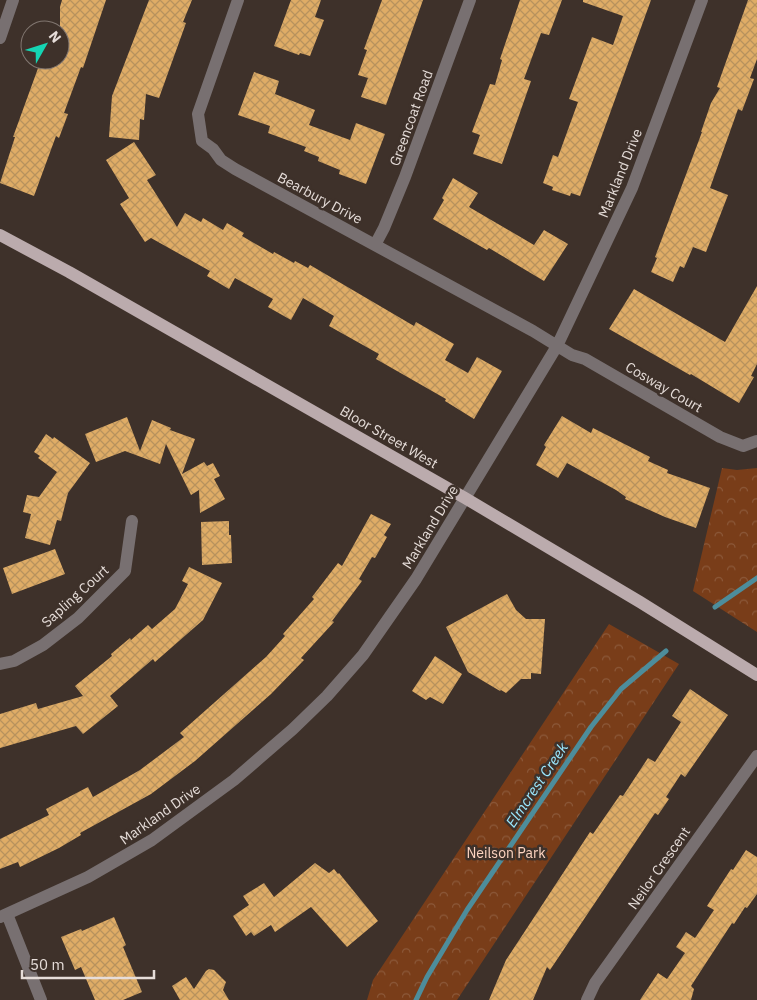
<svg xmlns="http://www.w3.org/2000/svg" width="757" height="1000" viewBox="0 0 757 1000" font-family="'IBM Plex Sans',sans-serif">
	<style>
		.park { fill: url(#park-crowns) }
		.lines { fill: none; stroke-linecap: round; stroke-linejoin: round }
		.stream { stroke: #4d8d9b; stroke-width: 5 }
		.building { fill: url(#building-cross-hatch) }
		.minor { stroke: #787071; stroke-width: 12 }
		.major { stroke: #bbabad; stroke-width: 12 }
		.labels { text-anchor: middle; stroke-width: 5; stroke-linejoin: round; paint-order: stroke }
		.street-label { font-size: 14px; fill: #e6ddd9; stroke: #3e312a }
		.park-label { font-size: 14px; fill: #fed4c0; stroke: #3e312a }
		.water-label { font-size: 15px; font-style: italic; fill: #9be8ff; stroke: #3e312a }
	</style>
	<defs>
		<pattern id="park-crowns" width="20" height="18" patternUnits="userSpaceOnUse" patternTransform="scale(1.25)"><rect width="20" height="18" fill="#793d19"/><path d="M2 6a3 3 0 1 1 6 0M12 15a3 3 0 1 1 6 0" fill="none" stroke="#8c593a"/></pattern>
		<pattern id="building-cross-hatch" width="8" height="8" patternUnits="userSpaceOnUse" patternTransform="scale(1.25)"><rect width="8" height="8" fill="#dfac66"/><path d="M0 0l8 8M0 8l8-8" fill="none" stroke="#b8925d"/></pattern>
	</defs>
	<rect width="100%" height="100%" fill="#3e312a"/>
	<path class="park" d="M 722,468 L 737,470 L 757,468 L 757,632 L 693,591 Z
		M 609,624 L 679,664 L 457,1000 L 367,1000 L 373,980 Z"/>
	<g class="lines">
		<path class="stream" d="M 715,607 L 757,578
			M 416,1000 L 427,977 L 467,910 L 591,727 L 621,689 L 666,651"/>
	</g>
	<path class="building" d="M 62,0 L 106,0 L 83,68 L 81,67 L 64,113 L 68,114 L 59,138 L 56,136 L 34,196 L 0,183 L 15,137 L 13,137 L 41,60 L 60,60 L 60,7 Z
		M 149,0 L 192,0 L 183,22 L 186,23 L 159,98 L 146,94 L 144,120 L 140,119 L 139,140 L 109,137 L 112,96 Z
		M 291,0 L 321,0 L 315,17 L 324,20 L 310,56 L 300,53 L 299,55 L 274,46 Z
		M 382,0 L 423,0 L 386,105 L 361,97 L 368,78 L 358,75 L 367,50 L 364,49 Z
		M 520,0 L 562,0 L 549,35 L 541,33 L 524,79 L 531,81 L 502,164 L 473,154 L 480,135 L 472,132 L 490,84 L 495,85 L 502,60 L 500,59 Z
		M 583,0 L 651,0 L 580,196 L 571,193 L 570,196 L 552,190 L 553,187 L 543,183 L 553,155 L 558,157 L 578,102 L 569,99 L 592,37 L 613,45 L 623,16 L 583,2 Z
		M 748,0 L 757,0 L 757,59 L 750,78 L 754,79 L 742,111 L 738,109 L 710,188 L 728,195 L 706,252 L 693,247 L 684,268 L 680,266 L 673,282 L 651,272 L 657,258 L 655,257 L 702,132 L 701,132 L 711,103 L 720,88 L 717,87 Z
		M 254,72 L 279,81 L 275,94 L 315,110 L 309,125 L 350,140 L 356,123 L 385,134 L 366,184 L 339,174 L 340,170 L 318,161 L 319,157 L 304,151 L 306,147 L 268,133 L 270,126 L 238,115 Z
		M 134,142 L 156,175 L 147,180 L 177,227 L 185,213 L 201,222 L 203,218 L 223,230 L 227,223 L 244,233 L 242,236 L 273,254 L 274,252 L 294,263 L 295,261 L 308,268 L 310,265 L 414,326 L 416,322 L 454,344 L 445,360 L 468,373 L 477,357 L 502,371 L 474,419 L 445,401 L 446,399 L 376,359 L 379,354 L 329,326 L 334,316 L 303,298 L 291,320 L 268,307 L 273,299 L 235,278 L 229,289 L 207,276 L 210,271 L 151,238 L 145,242 L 120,204 L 129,198 L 106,160 Z
		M 453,178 L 478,193 L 469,207 L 534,245 L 544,230 L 568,244 L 544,281 L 489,248 L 487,250 L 433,219 L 444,200 L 442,198 Z
		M 757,286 L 757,364 L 751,376 L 754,377 L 739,403 L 691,374 L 690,375 L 609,329 L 634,289 L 725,342 Z
		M 562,416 L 591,433 L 593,428 L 650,457 L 648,461 L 668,470 L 667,473 L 710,488 L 696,528 L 665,517 L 625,499 L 626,497 L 616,490 L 567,463 L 558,478 L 536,465 L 546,447 L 544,445 Z
		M 127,417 L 140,451 L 152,420 L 171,428 L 170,430 L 195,439 L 182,474 L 204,462 L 207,466 L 213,463 L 220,476 L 214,479 L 225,499 L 200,513 L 199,490 L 191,495 L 166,444 L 160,464 L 125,451 L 96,462 L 85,434 Z
		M 46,434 L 53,439 L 54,437 L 90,463 L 68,493 L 61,521 L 57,520 L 50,545 L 25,538 L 31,514 L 23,512 L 27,495 L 39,497 L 57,472 L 38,458 L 40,456 L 34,452 Z
		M 371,514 L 391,524 L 384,535 L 387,537 L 375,558 L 372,557 L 359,579 L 362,581 L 332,621 L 334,622 L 301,658 L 304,660 L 271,694 L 195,761 L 151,794 L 80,833 L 81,835 L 59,848 L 20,867 L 18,862 L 0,869 L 0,839 L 49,815 L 46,809 L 88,787 L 93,797 L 140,770 L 184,737 L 180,733 L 266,657 L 285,636 L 283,634 L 314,599 L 312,597 L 338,563 L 342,566 Z
		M 229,521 L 229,535 L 231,535 L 232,563 L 202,565 L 201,522 Z
		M 55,549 L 65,574 L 12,594 L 3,568 Z
		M 189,567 L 222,583 L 203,620 L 155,662 L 153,659 L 110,696 L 118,706 L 83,734 L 76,726 L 0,748 L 0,714 L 36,703 L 38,709 L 83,696 L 75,686 L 112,656 L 111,654 L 130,638 L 131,640 L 148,625 L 152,629 L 175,609 L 188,584 L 182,581 Z
		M 507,594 L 516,610 L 526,619 L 545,619 L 541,674 L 531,673 L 531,679 L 521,679 L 506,693 L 501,690 L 500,691 L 468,672 L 446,627 Z
		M 435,656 L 462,674 L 443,704 L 430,697 L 426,700 L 412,691 Z
		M 690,689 L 728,715 L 685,777 L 681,774 L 666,797 L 669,799 L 658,815 L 655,813 L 550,970 L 547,967 L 533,1000 L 489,1000 L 506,960 L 590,832 L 593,834 L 620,795 L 623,796 L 648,758 L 655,762 L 681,722 L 672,716 Z
		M 746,850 L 757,857 L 757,894 L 747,908 L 745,907 L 734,924 L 732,923 L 691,986 L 694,989 L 691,1000 L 640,1000 L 658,973 L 667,979 L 685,953 L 676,947 L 686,932 L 695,938 L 714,910 L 707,906 L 731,869 L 733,870 Z
		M 315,863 L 329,873 L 334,869 L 338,874 L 339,873 L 378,921 L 347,947 L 311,907 L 275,932 L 271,925 L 254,936 L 251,932 L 246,936 L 233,916 L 249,905 L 243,896 L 264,883 L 274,897 Z
		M 114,917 L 126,945 L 123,947 L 142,992 L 123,1000 L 95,1000 L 81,967 L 75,970 L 61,937 L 81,929 L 82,931 Z
		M 209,969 L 214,970 L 226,982 L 223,990 L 229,1000 L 180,1000 L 172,986 L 186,977 L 194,989 L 206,971 Z"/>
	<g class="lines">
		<path class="minor" d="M 238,0 L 198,114 L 202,141 L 213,149 L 221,160 L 235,169 L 533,331 L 572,355 L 585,359 L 720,437 L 743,446 L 757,441
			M 0,38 L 13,0
			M 375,245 L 384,228 L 405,177 L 470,0
			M 0,664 L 14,661 L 43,645 L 78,618 L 125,571 L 132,521
			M 7,914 L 41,1000
			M 0,917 L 88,877 L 152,840 L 234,780 L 293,729 L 327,696 L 363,655 L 416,579 L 557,346 L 632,188 L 702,0
			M 587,1000 L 595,983 L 757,756"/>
		<path class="major" d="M 0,235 L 69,272 L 465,498 L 640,602 L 757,675"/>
	</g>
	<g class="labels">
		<g class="street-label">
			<text transform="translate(411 118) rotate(-70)" y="5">Greencoat Road</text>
			<text transform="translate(620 173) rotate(-68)" y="5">Markland Drive</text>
			<text transform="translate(320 198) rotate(28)" y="5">Bearbury Drive</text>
			<text transform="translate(664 387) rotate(30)" y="5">Cosway Court</text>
			<text transform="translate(389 437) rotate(30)" y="5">Bloor Street West</text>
			<text transform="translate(430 527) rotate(-59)" y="5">Markland Drive</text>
			<text transform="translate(75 596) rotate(-42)" y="5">Sapling Court</text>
			<text transform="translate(160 814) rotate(-35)" y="5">Markland Drive</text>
			<text transform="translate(659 868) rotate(-55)" y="5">Neilor Crescent</text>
		</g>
		<g class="park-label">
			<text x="506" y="858">Neilson Park</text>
		</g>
		<g class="water-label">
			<text transform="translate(537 785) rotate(-56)" y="5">Elmcrest Creek</text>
		</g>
	</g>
	<g transform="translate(45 45) rotate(51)"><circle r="24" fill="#3e312a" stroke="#817670"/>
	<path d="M0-4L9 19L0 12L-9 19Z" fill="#15d5b3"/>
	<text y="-8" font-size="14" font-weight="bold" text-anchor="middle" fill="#e6ddd9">N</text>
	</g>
	<path d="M22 970v8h132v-8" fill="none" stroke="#e6ddd9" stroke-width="2.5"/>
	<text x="30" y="970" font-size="15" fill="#e6ddd9" stroke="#3e312a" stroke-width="4" paint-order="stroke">50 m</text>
</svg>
